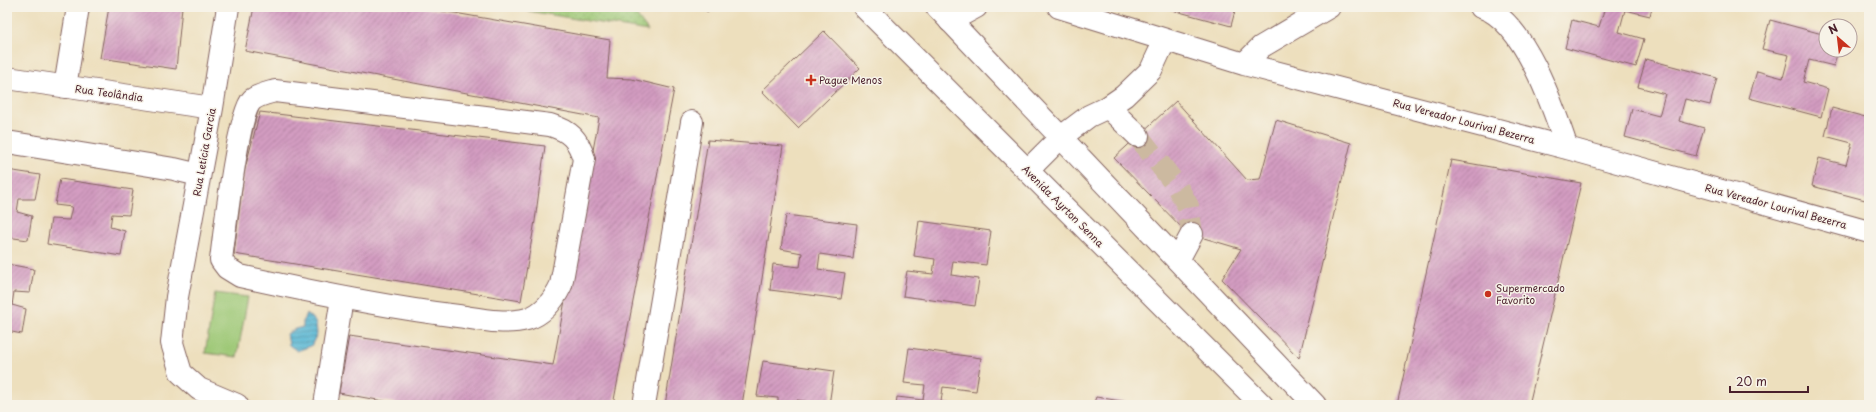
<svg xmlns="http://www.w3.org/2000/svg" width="1876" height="412" viewBox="0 0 1876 412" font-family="'Playpen Sans',sans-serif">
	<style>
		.grass { fill: url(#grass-dots); stroke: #747450 }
		.pitch { fill: #9dc876; stroke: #747450 }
		.water { fill: url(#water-rules); stroke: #506a7f }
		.building { fill: url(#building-hatch) }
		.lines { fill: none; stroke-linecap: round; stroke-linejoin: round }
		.minor-tunnel { stroke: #ccb9a0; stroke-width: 22; stroke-dasharray: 22 11; stroke-linecap: butt }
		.minor-casing { stroke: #83625e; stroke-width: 24 }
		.major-casing { stroke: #83625e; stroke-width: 24 }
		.minor { stroke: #fff; stroke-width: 22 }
		.major { stroke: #fff; stroke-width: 22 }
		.poi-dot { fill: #c8321e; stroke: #f7f3e8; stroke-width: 1.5 }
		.labels { text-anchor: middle; stroke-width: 3; stroke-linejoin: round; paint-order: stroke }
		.poi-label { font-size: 10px; fill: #4a1f2b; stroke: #f7f3e8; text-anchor: start }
		.street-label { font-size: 10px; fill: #4a1f2b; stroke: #f7f3e8 }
	</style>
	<defs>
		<pattern id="grass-dots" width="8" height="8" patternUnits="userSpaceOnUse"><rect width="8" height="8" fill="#9dc876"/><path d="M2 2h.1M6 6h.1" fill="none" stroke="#89ab66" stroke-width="1.8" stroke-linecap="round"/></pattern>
		<pattern id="water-rules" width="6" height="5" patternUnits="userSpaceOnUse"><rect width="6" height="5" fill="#55b5d3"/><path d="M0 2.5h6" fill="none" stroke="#4893ab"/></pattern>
		<pattern id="building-hatch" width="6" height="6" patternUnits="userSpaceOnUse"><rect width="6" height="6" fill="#d39cc1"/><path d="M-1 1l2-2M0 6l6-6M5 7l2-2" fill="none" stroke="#ad7f9d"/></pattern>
	</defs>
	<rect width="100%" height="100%" fill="#f7f3e8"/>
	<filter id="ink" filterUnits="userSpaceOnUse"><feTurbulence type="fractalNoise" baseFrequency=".025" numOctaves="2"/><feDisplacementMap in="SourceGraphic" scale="8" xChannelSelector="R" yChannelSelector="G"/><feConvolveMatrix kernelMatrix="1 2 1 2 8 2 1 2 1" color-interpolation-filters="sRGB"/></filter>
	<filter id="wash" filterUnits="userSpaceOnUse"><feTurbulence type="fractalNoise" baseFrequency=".012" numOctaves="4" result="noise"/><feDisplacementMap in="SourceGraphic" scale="16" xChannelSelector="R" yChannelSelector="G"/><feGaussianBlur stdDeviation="0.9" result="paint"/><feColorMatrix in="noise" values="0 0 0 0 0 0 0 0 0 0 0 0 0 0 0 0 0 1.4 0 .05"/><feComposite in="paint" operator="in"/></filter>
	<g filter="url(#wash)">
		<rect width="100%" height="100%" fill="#eddfbd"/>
		<path class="grass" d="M 504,7 L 630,7 L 648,31 Z"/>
		<path class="pitch" d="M 215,293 L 248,297 L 237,357 L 205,353 Z"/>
		<path class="water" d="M 307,314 L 316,322 L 317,334 L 311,346 L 297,351 L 289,345 L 287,334 L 295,329 L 303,327 L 303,320 Z"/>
		<g id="blocks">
			<path class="building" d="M 109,7 L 182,7 L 176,69 L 100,58 Z
				M 254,7 L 420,7 L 610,40 L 607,78 L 632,79 L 674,89 L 613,405 L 405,405 L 339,393 L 349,336 L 553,365 L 599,118 L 245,51 Z
				M 702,7 L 713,7 L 707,12 Z
				M 1161,7 L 1236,7 L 1231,26 Z
				M 1605,7 L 1652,7 L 1650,16 L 1625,10 L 1619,32 L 1644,39 L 1636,67 L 1565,48 L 1572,20 L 1599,27 Z
				M 1770,20 L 1826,35 L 1826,50 L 1838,50 L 1834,66 L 1809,60 L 1803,82 L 1828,89 L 1821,117 L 1749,98 L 1757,71 L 1783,78 L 1789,55 L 1762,49 Z
				M 824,31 L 860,68 L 798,128 L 762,91 Z
				M 1646,59 L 1717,78 L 1710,105 L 1685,99 L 1679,121 L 1704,128 L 1696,156 L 1625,137 L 1632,109 L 1659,116 L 1665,94 L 1638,87 Z
				M 1176,101 L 1247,180 L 1260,179 L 1276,120 L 1351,143 L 1299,358 L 1222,279 L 1241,249 L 1187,233 L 1114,158 Z
				M 1832,108 L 1869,118 L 1869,158 L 1866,170 L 1869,171 L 1869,201 L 1812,186 L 1819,158 L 1846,165 L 1852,143 L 1825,136 Z
				M 260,112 L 545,146 L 535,221 L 521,301 L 234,254 L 244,172 Z
				M 708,140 L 783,146 L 742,405 L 665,405 Z
				M 1451,160 L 1581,183 L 1529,405 L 1397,405 Z
				M 7,170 L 40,175 L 35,199 L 19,199 L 17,212 L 32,216 L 28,240 L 7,237 Z
				M 60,179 L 133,190 L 129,215 L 112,214 L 110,227 L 125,231 L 121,256 L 47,244 L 51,219 L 69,220 L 72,207 L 55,205 Z
				M 786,215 L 857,224 L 853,259 L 820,254 L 818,269 L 845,273 L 841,299 L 770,290 L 773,264 L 800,267 L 802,253 L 781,249 Z
				M 919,221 L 991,231 L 986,265 L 953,261 L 951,275 L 979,279 L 975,306 L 903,296 L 907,271 L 933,274 L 935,259 L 914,256 Z
				M 7,264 L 34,269 L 30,293 L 14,292 L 12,305 L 26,309 L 22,334 L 7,331 Z
				M 909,348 L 981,358 L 976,391 L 943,387 L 941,402 L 956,405 L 896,405 L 897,397 L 923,400 L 925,385 L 904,383 Z
				M 763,361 L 834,371 L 829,405 L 797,400 L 796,405 L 778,405 L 778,398 L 757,396 Z
				M 1096,397 L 1140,404 L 1140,405 L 1093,405 Z"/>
		</g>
	</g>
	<g filter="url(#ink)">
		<use href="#blocks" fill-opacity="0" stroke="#83625e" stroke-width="1"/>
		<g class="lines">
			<path class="minor-tunnel" d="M 1138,136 L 1176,185 L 1188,206 L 1192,234"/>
			<defs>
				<path id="minor" d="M 228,7 L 212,108 L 177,297 L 172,343 L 181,373 L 199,389 L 237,405
					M 1059,7 L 1244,64 L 1567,148 L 1869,232
					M 1481,7 C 1524,19 1554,109 1567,148
					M 950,21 L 976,7
					M 1244,64 L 1261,47 L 1329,7
					M 7,78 L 212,108
					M 65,87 L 78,7
					M 275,91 L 550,125 C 570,131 578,139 584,159 L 561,285 C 554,300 543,314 527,319 C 506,325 479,319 458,316 C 384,307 312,292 240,276 L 227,268 L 221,260 C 224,236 238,113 252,100 C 258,95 268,93 275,91 Z
					M 1108,107 L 1138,136
					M 7,142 L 174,169 L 199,175
					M 1028,170 L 1061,137 L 1089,116 L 1108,107 L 1124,96 L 1151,70 L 1165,40
					M 1178,260 L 1192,234
					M 325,405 L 342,298
					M 644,405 L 692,122"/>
				<path id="major" d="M 864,7 L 1262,405
					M 937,7 L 1315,405"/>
			</defs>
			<use href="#minor" class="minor-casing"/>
			<use href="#major" class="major-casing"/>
			<use href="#minor" class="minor"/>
			<use href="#major" class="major"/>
		</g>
	</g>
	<g class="poi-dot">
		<path d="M809 74h4v4h4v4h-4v4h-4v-4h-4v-4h4z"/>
		<circle cx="1488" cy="294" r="4"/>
	</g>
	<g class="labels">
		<g class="poi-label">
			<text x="819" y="84">Pague Menos</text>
			<text x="1496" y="292">Supermercado<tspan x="1496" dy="12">Favorito</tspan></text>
		</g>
		<g class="street-label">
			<text transform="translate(109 93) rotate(8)" y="4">Rua Teolândia</text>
			<text transform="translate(1464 121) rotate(15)" y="4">Rua Vereador Lourival Bezerra</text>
			<text transform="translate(204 152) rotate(-80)" y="4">Rua Letícia Garcia</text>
			<text transform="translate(1063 206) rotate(45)" y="4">Avenida Ayrton Senna</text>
			<text transform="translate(1776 206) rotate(15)" y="4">Rua Vereador Lourival Bezerra</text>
		</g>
	</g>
	<rect width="1876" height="412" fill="none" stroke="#f7f3e8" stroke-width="24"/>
	<g transform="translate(1838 38) rotate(332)"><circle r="19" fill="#f7f3e8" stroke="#b29e9c"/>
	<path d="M0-3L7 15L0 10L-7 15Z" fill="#c8321e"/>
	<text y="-6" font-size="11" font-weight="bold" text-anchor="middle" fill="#4a1f2b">N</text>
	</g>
	<path d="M1730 386v6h78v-6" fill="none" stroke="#4a1f2b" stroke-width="2"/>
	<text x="1736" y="386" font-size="12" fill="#4a1f2b" stroke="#f7f3e8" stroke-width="3" paint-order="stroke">20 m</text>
</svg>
